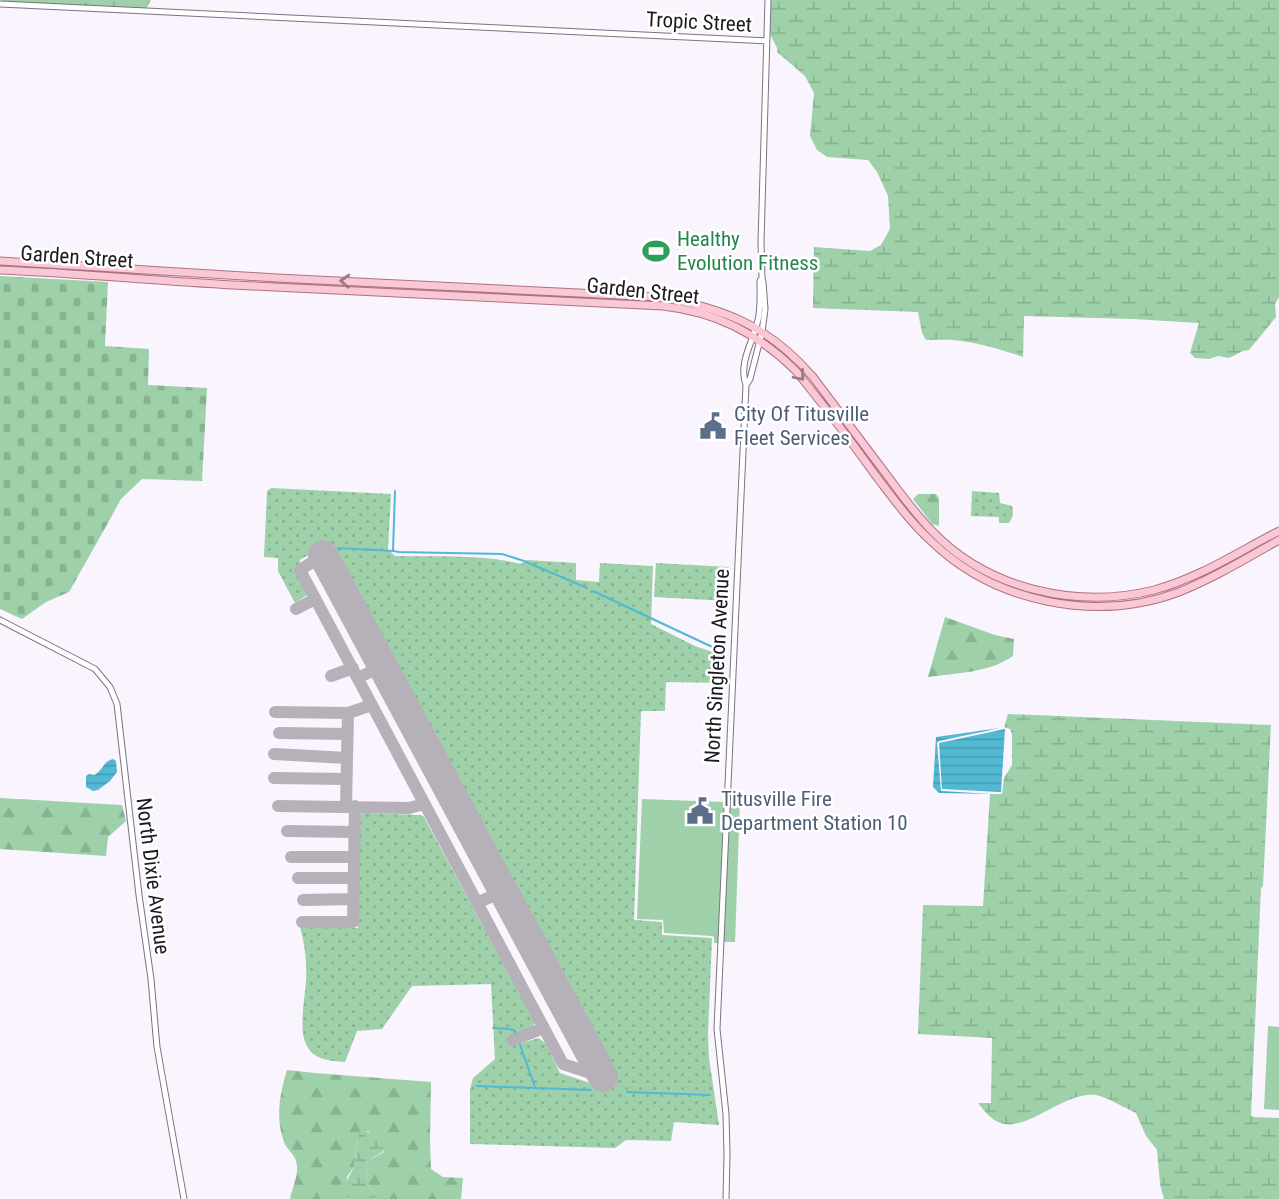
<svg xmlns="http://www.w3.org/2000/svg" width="1279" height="1199" viewBox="0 0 1279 1199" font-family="'Roboto Condensed',sans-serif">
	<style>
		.grass { fill: url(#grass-dots) }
		.forest { fill: url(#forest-firs) }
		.wetland { fill: url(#wetland-marsh) }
		.cemetery { fill: url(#cemetery-stones) }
		.park { fill: #9ed1a9 }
		.water { fill: url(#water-rules) }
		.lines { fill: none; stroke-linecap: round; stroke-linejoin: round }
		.stream { stroke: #51b9d2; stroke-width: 2 }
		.taxiway { stroke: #b6b1b9; stroke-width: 12 }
		.runway { stroke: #b6b1b9; stroke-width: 30 }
		.minor-casing { stroke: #7a7380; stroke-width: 7 }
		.major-casing { stroke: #ab7382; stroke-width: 9 }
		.minor { stroke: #fff; stroke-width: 5 }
		.major { stroke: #fac8d4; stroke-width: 7 }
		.oneway { stroke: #977a83 }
		.labels { text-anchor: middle; stroke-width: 5; stroke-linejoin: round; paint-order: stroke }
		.street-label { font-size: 21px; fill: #1d1a1f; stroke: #fff }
		.leisure-label { font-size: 21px; fill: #27864d; stroke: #fff; text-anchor: start }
		.service-label { font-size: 21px; fill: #4e5e75; stroke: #fff; text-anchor: start }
	</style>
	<defs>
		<pattern id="grass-dots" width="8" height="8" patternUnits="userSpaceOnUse" patternTransform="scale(1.75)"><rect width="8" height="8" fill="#9ed1a9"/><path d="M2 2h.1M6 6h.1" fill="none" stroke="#88b391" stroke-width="1.8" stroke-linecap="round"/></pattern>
		<pattern id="forest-firs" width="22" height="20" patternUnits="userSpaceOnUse" patternTransform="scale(1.75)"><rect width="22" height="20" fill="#9ed1a9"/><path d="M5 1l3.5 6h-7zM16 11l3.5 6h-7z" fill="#88b391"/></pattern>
		<pattern id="wetland-marsh" width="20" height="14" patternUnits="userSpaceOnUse" patternTransform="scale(1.75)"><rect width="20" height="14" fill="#9ed1a9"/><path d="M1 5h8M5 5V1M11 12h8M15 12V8" fill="none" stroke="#88b391"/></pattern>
		<pattern id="cemetery-stones" width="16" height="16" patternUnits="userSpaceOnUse" patternTransform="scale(1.75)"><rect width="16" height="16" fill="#9ed1a9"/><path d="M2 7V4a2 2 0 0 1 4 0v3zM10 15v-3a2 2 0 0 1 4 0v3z" fill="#88b391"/></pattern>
		<pattern id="water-rules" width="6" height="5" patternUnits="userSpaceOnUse" patternTransform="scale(1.75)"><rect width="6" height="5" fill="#51b9d2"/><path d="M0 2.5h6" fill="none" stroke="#469eb4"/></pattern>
	</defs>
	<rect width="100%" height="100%" fill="#f9f4fd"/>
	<path class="grass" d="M 271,488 L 391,494 L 388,549 L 395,556 C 437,557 481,554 521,564 L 527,560 L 576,563 L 576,580 L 599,582 L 600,563 L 653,566 L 651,624 L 695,646 L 724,656 L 723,683 L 666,682 L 665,711 L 641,711 L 634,920 L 662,922 L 662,935 L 712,938 L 708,1034 L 709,1058 L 719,1125 L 674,1122 L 671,1141 L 626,1140 L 615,1148 L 470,1144 L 470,1089 L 473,1078 L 495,1059 L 491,984 L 412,986 L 382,1029 L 357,1031 L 345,1062 C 331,1061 314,1060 307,1046 C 298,1031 305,999 306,981 C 307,962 305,945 300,927 L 358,928 L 359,816 L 363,813 L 421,815 L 424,817 L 535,1023 L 530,1031 L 511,1038 L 514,1045 L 539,1038 L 546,1044 L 560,1073 L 596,1085 L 617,1076 L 329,545 L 301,559 L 296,570 L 307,595 L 295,603 L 278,571 L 278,558 L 264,557 L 267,491 Z
		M 972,491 L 999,493 L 1000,503 L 1012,506 C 1014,513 1013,517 1009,523 L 999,523 L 999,517 L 971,516 Z
		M 656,563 L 729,567 L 728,601 L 654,597 Z"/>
	<path class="forest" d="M 2,0 L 92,0 L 96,6 L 3,2 Z
		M 918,494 L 936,494 L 939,498 L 939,526 L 932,524 L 913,499 Z
		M 945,617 L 995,635 L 1014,639 L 1013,656 C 989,673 956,673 928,677 Z
		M 0,798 L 122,805 L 126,821 L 108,837 L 106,856 L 0,849 Z
		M 287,1070 L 315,1073 L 431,1082 L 430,1140 L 431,1169 L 443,1177 L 463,1178 L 461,1199 L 374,1199 L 375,1197 L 372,1189 L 367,1184 L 366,1164 L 369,1160 L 384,1152 L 368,1131 L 359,1131 L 354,1166 L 347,1177 L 346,1197 L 347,1199 L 290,1199 C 292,1189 298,1176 297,1166 C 296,1154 288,1152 284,1142 C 275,1118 280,1093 287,1070 Z"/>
	<path class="wetland" d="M 92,0 L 151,0 L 146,9 L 96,6 Z
		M 770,0 L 1279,0 L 1279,297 L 1275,304 L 1276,317 L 1249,350 L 1243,351 L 1229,358 L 1218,356 L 1209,359 L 1195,358 L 1190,353 L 1199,323 L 1133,319 L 1024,316 L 1023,357 C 992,346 960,337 926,340 L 922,333 L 918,312 L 813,308 L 814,247 L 870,251 L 881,245 L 890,229 L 888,196 L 877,172 L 868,160 L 827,157 L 817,150 L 810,136 L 814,93 L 805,76 L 777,52 L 777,48 L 769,32 Z
		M 1008,714 L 1271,725 L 1263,886 L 1261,888 L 1251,1115 L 1253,1117 L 1279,1118 L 1279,1199 L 1164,1199 L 1160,1184 L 1157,1150 L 1146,1136 L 1136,1113 C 1125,1108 1107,1097 1096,1095 C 1063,1091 1025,1135 998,1122 C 989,1118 984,1110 978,1103 L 991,1103 L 992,1038 L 918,1034 L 923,905 L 983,906 L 990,794 L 1002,794 L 1004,778 L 1012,765 L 1012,734 L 1010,729 L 1004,727 Z
		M 363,1128 L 376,1139 L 389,1143 C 381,1158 374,1153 366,1164 L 367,1184 L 372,1189 L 376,1197 L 374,1199 L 347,1199 L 343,1189 L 354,1166 L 359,1131 Z"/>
	<path class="cemetery" d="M 0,276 L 108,282 L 105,346 L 149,349 L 148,385 L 207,388 L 202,481 L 142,479 L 121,499 L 104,530 L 69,592 L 46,602 L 22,619 L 0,609 Z"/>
	<path class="park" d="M 642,799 L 724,802 L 718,943 L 714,943 L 714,937 L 712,936 L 664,933 L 663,920 L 637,919 Z
		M 729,802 L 740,802 L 735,942 L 723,942 Z
		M 1268,1026 L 1279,1027 L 1279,1110 L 1264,1109 Z"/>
	<path class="water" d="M 1000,728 L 939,741 L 937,743 L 941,791 L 991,794 L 939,793 L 933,787 L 936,737 Z
		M 1005,729 L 1001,792 L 942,789 L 939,743 Z
		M 113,759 L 116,761 L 117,772 L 110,781 L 98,790 L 93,791 L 86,787 L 86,776 L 89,774 L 94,775 C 103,771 103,761 113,759 Z"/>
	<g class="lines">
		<path class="stream" d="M 395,491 L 393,551 L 399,552 L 502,554 L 524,561 L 587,588
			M 338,548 L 393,551
			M 593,591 L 723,652
			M 493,1028 L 510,1029 L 515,1031 L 516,1034
			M 520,1045 L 535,1087
			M 477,1086 L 591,1090
			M 627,1092 L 710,1095"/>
		<path class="taxiway" d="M 323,555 L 300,570 L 563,1064 L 603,1077
			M 296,609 L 315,599
			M 331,676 L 353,668
			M 358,678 L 382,666
			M 275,712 L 348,713 L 372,705
			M 279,733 L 348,734
			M 274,754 L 347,758
			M 274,778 L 346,779
			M 278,806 L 409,808 L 424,804
			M 346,806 L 348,713
			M 287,831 L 354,832
			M 291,857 L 354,857
			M 298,878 L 354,878
			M 303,900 L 353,899
			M 477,903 L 503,891
			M 302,922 L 353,922 L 355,806
			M 513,1040 L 544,1028"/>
		<path class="runway" d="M 323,555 L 603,1077"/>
		<defs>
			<path id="minor" d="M 0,4 L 767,41
				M 746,385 L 750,379 L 762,332 L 765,309 L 763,282 L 762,278 L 761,242 L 768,0
				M 0,620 L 95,669 L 110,687 L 117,704 L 139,895 L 151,979 L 157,1047 L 184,1199
				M 726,1199 L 727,1155 L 726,1114 L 717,1029 L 746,385 C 738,363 753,342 758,320 C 761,308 760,294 760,281 L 762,278"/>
			<path id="major" d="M 0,261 L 277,278 L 659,297 C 724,308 769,326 813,377 C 836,408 860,439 883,470 C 899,491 914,513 933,532 C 989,590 1078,609 1154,590 C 1199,578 1238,552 1279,531
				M 0,270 C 78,273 155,281 233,285 C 376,293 520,298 663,306 C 716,312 757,333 795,370 C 823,404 850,440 876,476 C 893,498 910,522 931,541 C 995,603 1096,623 1179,592 C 1214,578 1247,558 1279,540"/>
		</defs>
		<use href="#minor" class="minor-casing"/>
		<use href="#major" class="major-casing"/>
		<use href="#minor" class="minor"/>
		<use href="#major" class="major"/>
	</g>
	<defs><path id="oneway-chevron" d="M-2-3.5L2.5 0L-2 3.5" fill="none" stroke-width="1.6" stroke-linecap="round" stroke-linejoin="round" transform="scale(1.75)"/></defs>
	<g class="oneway">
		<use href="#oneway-chevron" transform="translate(345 281) rotate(-177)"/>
		<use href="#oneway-chevron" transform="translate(800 376) rotate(50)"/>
	</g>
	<defs>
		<symbol id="stadium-bare" viewBox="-9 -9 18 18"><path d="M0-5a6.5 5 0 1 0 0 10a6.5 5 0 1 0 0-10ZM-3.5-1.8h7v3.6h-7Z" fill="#2e9e5b" stroke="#fff" stroke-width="2.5" paint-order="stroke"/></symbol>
		<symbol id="civic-bare" viewBox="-9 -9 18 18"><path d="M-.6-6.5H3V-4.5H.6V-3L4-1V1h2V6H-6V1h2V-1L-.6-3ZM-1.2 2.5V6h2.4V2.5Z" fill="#5c6f8a" stroke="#fff" stroke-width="2.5" paint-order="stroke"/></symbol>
	</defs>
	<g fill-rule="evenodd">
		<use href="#stadium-bare" x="637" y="232" width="38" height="38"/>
		<use href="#civic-bare" x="694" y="407" width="38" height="38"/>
		<use href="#civic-bare" x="681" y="792" width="38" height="38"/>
	</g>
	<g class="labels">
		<g class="street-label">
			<text transform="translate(699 22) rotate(3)" y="7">Tropic Street</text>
			<text transform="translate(77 257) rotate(4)" y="7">Garden Street</text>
			<text transform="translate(643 291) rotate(6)" y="7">Garden Street</text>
			<text transform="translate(717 666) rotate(-87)" y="7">North Singleton Avenue</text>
			<text transform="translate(153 876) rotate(83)" y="7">North Dixie Avenue</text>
		</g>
		<g class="leisure-label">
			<text x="677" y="246">Healthy<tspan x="677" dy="24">Evolution Fitness</tspan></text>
		</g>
		<g class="service-label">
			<text x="734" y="421">City Of Titusville<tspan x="734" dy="24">Fleet Services</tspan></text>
			<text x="721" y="806">Titusville Fire<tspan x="721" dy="24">Department Station 10</tspan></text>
		</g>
	</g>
</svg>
